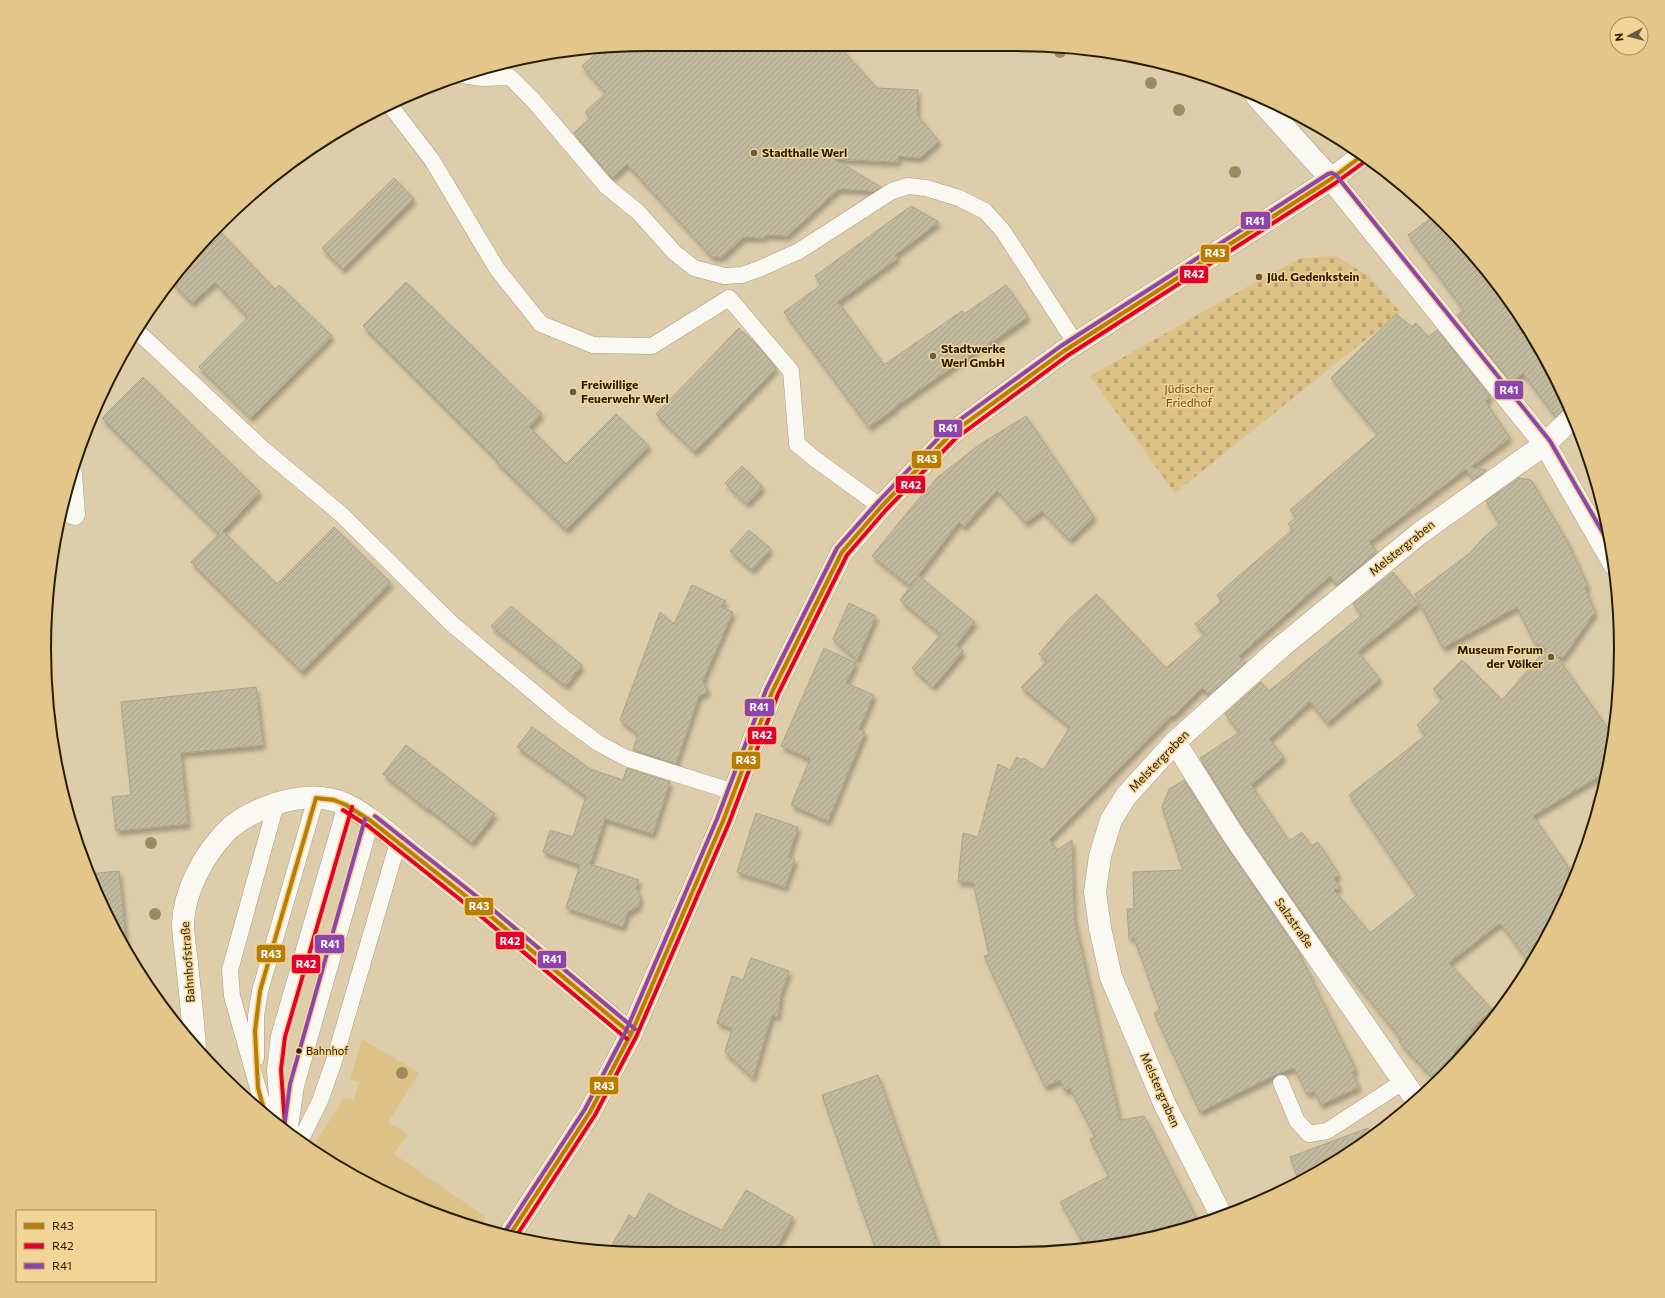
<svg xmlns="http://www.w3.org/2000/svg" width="1665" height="1298" viewBox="0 0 1665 1298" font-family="Commissioner,sans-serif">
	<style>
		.built { fill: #e7ce97 }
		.grass { fill: #ddc287 }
		.cemetery { fill: url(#cemetery-stones) }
		.building { fill: url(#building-hatch); stroke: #aca488; filter: url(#shadow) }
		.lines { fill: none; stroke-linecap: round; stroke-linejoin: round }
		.service-casing { stroke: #a89c81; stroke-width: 17 }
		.minor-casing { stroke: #a89c81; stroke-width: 23 }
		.secondary-casing { stroke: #a89c81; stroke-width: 23 }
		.service { stroke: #faf8f2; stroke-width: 16 }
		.minor { stroke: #faf8f2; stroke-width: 22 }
		.secondary { stroke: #faf8f2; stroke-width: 22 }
		.bus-1-casing { stroke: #f2d596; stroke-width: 7 }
		.bus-2-casing { stroke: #f2d596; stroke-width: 7 }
		.bus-3-casing { stroke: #f2d596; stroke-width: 7 }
		.bus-1 { stroke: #b97d02; stroke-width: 4 }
		.bus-2 { stroke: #e4002b; stroke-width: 4 }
		.bus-3 { stroke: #8e44ad; stroke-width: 4 }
		.tree { fill: #9e8a60 }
		.poi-dot { fill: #685b3f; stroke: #f2d596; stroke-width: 1.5 }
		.bus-dot { fill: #291e05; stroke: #f2d596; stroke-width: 1.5 }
		.labels { text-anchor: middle; stroke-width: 3; stroke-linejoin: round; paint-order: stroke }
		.bus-label { font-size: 11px; fill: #291e05; stroke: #f2d596; text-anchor: start }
		.poi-label { font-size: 12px; font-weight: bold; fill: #291e05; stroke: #f2d596; text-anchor: start }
		.park-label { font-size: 12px; fill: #6a5422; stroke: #f2d596 }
		.street-label { font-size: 12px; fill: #291e05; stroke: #f2d596 }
		.rim { fill: none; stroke: #291e05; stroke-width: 2 }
		.line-badge { stroke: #f2d596; stroke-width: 1.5 }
		.badge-label { font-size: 11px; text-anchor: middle; font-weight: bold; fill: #fff }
	</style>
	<defs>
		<pattern id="cemetery-stones" width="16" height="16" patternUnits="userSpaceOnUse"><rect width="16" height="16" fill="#ddc287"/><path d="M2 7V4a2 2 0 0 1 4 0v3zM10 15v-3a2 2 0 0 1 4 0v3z" fill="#bea673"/></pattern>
		<pattern id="building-hatch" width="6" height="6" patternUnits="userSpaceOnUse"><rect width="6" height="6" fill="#c2ba9e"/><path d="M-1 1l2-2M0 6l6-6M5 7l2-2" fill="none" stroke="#a79f87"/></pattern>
		<filter id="shadow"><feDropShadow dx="2.5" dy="4.5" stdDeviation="2" flood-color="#0004"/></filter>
	</defs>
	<rect width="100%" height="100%" fill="#ddcdab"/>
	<path class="built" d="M 48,594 L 69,819 L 65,806 L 49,728 L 44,649 Z"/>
	<path class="grass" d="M 362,1039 L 419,1073 L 388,1122 L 408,1134 L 394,1154 L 486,1217 L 479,1227 L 417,1208 L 315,1153 L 317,1140 L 344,1098 L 354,1100 L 359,1082 L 350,1079 Z"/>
	<path class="cemetery" d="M 1336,256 L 1370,277 L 1400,312 L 1175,493 L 1090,376 L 1245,288 L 1301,258 Z"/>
	<path class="building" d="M 840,47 L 877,88 L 918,90 L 917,115 L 939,141 L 920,158 L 898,156 L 898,162 L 834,159 L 881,187 L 875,191 L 839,189 L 787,236 L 765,235 L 764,238 L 744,237 L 722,257 L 712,257 L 627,164 L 612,178 L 574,133 L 590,118 L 585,112 L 606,93 L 582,66 L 601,49 Z
		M 394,178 L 414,199 L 343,269 L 322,248 Z
		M 911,206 L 939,222 L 895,255 L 898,258 L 838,302 L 884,365 L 962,311 L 964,314 L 1006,285 L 1028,317 L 985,347 L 983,346 L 895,407 L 896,408 L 869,427 L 784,312 L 821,285 L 815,276 Z
		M 1434,216 L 1446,227 L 1481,274 L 1485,270 L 1540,346 L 1567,407 L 1556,417 L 1523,373 L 1511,382 L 1457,315 L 1464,310 L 1408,235 Z
		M 216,227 L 275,289 L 279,285 L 332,336 L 251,418 L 199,367 L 248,317 L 215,282 L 192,303 L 170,280 Z
		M 406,282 L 542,414 L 529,427 L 566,464 L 616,414 L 649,446 L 566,530 L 496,461 L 497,460 L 363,326 Z
		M 1396,314 L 1412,327 L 1416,323 L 1428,337 L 1437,330 L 1491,397 L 1485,401 L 1510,438 L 1471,467 L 1486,470 L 1473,480 L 1466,469 L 1369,542 L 1377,552 L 1337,585 L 1330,576 L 1239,656 L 1245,663 L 1209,695 L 1202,688 L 1173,717 L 1172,715 L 1049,840 L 1057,850 L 1072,840 L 1074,918 L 1120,1120 L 1144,1116 L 1200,1225 L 1134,1242 L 1087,1249 L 1060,1202 L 1109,1176 L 1090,1139 L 1095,1137 L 1070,1088 L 1065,1091 L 1060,1080 L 1045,1087 L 984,956 L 989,955 L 973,882 L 958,882 L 963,833 L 978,837 L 998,764 L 1010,770 L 1017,757 L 1022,760 L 1023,758 L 1043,770 L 1070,727 L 1021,687 L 1047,661 L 1039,654 L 1068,620 L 1096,594 L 1166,668 L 1205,634 L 1195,624 L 1222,601 L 1217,595 L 1293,529 L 1288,524 L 1296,517 L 1290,510 L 1378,434 L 1331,378 Z
		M 739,328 L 758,346 L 776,368 L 695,452 L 656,414 Z
		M 143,377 L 260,492 L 223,531 L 277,584 L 334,527 L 391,583 L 302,672 L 191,562 L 219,534 L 102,418 Z
		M 1026,416 L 1094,517 L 1070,540 L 1042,511 L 1026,523 L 997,490 L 964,527 L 959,522 L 910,586 L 872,556 L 911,508 L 938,477 L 979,445 Z
		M 742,466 L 763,487 L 747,504 L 725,483 Z
		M 1519,478 L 1531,480 L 1567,541 L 1588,586 L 1585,588 L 1595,612 L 1563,658 L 1555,654 L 1612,734 L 1606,772 L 1533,816 L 1568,866 L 1567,868 L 1573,878 L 1559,916 L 1530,963 L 1500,923 L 1449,963 L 1492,1009 L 1471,1029 L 1473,1031 L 1453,1053 L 1457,1059 L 1436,1081 L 1399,1042 L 1402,1040 L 1322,941 L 1242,826 L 1200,758 L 1240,732 L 1225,714 L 1261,682 L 1269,691 L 1362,615 L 1353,604 L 1393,572 L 1418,604 L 1358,652 L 1380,679 L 1327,723 L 1310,702 L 1269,739 L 1284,757 L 1251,785 L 1289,841 L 1302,832 L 1311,846 L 1318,842 L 1339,875 L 1334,878 L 1340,887 L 1334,890 L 1370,933 L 1417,895 L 1349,795 L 1426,735 L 1417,725 L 1443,699 L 1433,689 L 1462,660 L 1502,700 L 1546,649 L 1534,642 L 1517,607 L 1443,648 L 1415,594 L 1470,553 L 1483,538 L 1500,524 L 1486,501 Z
		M 749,530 L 771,549 L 752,570 L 730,551 Z
		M 919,576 L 975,622 L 956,645 L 963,651 L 962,653 L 933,687 L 912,668 L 941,634 L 942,635 L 900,600 Z
		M 692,585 L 726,601 L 721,607 L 733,612 L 707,671 L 703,681 L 708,692 L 699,696 L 676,764 L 633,750 L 638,734 L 620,720 L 660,612 L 674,624 Z
		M 849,603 L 876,616 L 857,660 L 833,639 Z
		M 511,606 L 582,665 L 566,686 L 491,626 Z
		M 824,648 L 856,663 L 846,683 L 874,695 L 859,729 L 865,732 L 828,821 L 791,805 L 810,759 L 781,746 Z
		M 256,687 L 263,745 L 181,753 L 188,824 L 116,831 L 112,797 L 131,795 L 121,702 Z
		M 532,727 L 590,769 L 623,780 L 627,768 L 670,782 L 653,834 L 605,819 L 590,864 L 639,880 L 636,888 L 641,898 L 638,907 L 628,912 L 623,927 L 566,908 L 580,865 L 543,852 L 550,830 L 573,837 L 586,796 L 517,747 Z
		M 406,745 L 495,814 L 472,843 L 429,809 L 428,810 L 383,774 Z
		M 1184,780 L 1222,840 L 1297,949 L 1356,1070 L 1352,1072 L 1359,1087 L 1321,1105 L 1314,1091 L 1307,1094 L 1294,1068 L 1277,1074 L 1200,1112 L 1154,1013 L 1160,1010 L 1134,938 L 1129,938 L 1127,909 L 1134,909 L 1133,872 L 1183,870 L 1162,807 L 1169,789 Z
		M 756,813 L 798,827 L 788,857 L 795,859 L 785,887 L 737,872 Z
		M 119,871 L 127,949 L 124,949 L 88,874 Z
		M 751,958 L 789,971 L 781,994 L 778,1017 L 772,1015 L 753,1078 L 725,1052 L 732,1028 L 717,1023 L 732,976 L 743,980 Z
		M 878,1075 L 941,1253 L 877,1253 L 822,1095 Z
		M 1368,1128 L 1371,1135 L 1319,1173 L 1299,1182 L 1290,1157 Z
		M 746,1190 L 793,1217 L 773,1254 L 649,1254 L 609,1250 L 629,1215 L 635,1219 L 649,1193 L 677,1209 L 722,1230 Z"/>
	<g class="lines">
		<defs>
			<path id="service" d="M 461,75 L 482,78 L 510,77 L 533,100 L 606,186 L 638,212 L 675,253 L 694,268 L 724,276 L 742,275 L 759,269 L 799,251 L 892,191 L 908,186 L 926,188 L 959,198 L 985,211 L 1003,231 L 1076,344
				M 389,104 L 432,160 L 497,269 L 541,324 L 593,345 L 652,346 L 729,298 L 791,371 L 797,444 L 815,459 L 881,507
				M 136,330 L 263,449 L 342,515 L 452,624 L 563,717 L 598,743 L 626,758 L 734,792
				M 256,1058 L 256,1016 L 260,991 L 316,798
				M 1281,1083 L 1297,1121 L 1309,1134 L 1327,1131 L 1404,1081
				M 265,1113 L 232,996 L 230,970 L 276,804
				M 279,1124 L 275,1070 L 279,1036 L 346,805
				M 289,1133 L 296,1086 L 371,821
				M 300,1141 L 320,1101 L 334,1061 L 398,842"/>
			<path id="minor" d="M 71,474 L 74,514
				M 1175,742 L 1232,833 L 1417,1101
				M 195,1047 C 193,1020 190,992 187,964 C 186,951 183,937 183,924 C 184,891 204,854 227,831 C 238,820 254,812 267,807 C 292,797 321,793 345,804 C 372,817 395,840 418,858 C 491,914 560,975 631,1034
				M 1222,1217 L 1165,1105 L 1111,977 L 1100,928 L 1095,892 L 1100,856 L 1111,820 L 1126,796 L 1175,742 L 1281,647 L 1420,533 L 1545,444 L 1572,418
				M 509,1236 L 590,1112 L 631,1034 L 723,821 L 772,692 L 842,552 L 881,507 L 951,434 L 1064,351 L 1331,179 L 1545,444 L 1614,564"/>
			<path id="secondary" d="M 1257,97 L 1331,179 L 1363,155"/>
		</defs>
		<use href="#service" class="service-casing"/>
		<use href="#minor" class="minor-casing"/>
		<use href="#secondary" class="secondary-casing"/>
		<use href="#service" class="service"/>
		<use href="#minor" class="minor"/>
		<use href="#secondary" class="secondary"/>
		<defs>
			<path id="bus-1" d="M 316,798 L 334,800 L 346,805 L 371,821 L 481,908 L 631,1034
				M 265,1113 L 258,1088 L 255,1031 L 260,991 L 316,798
				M 509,1236 L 590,1112 L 631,1034 L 723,821 L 772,692 L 842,552 L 881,507 L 951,434 L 1064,351 L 1331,179 L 1363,155"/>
			<path id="bus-2" d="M 343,810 L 368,826 L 477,913 L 627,1039
				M 285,1124 L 281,1070 L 285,1037 L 352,807
				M 515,1238 L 595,1115 L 636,1037 L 729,823 L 778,694 L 847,555 L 885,511 L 955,439 L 1067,356 L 1334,184 L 1367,160"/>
			<path id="bus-3" d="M 375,816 L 485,903 L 635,1029
				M 284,1128 L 290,1084 L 365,819
				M 504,1233 L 585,1109 L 626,1031 L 717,819 L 766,690 L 837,548 L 877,503 L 947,429 L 1061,346 L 1328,174 L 1332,173 L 1336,175 L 1550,441 L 1610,545"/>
		</defs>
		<use href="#bus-1" class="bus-1-casing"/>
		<use href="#bus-2" class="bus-2-casing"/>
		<use href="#bus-3" class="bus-3-casing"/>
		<use href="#bus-1" class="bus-1"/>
		<use href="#bus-2" class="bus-2"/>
		<use href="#bus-3" class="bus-3"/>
	</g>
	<g class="tree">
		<circle cx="1060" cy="52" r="6"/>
		<circle cx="1151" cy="83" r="6"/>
		<circle cx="1179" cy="110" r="6"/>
		<circle cx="1235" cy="172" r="6"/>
		<circle cx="151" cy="843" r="6"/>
		<circle cx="155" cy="914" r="6"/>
		<circle cx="402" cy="1073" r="6"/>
	</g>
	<g class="poi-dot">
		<circle cx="754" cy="153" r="4"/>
		<circle cx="1259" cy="277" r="4"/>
		<circle cx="933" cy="356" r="4"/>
		<circle cx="573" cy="392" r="4"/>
		<circle cx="1551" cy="657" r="4"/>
	</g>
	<circle class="bus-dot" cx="299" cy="1051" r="3.5"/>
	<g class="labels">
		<g class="bus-label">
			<text x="306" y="1055">Bahnhof</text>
		</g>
		<g class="poi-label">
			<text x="762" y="157">Stadthalle Werl</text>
			<text x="1267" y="281">Jüd. Gedenkstein</text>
			<text x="941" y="353">Stadtwerke<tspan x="941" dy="14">Werl GmbH</tspan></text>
			<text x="581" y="389">Freiwillige<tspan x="581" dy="14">Feuerwehr Werl</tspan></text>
			<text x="1543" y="654" text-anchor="end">Museum Forum<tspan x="1543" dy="14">der Völker</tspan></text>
		</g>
		<g class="park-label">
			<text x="1189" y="393">Jüdischer<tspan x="1189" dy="14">Friedhof</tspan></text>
		</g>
		<g class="street-label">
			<text transform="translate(1402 548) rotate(-39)" y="4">Melstergraben</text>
			<text transform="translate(1159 761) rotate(-46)" y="4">Melstergraben</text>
			<text transform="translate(1294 923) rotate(55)" y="4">Salzstraße</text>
			<text transform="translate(188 962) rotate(-94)" y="4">Bahnhofstraße</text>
			<text transform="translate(1160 1090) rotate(66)" y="4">Melstergraben</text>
		</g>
	</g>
	<path d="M0 0H1665V1298H0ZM649 51H1016A598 598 0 0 1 1614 649V649A598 598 0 0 1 1016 1247H649A598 598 0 0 1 51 649V649A598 598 0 0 1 649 51Z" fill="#e2c68a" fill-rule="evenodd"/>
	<path class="rim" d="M649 51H1016A598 598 0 0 1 1614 649V649A598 598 0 0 1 1016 1247H649A598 598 0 0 1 51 649V649A598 598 0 0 1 649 51Z"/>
	<g class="line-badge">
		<rect x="1240" y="211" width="31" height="19" rx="4" fill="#8e44ad"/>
		<rect x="1200" y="244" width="30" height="19" rx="4" fill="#b97d02"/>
		<rect x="1179" y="265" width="30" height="19" rx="4" fill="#e4002b"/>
		<rect x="1494" y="380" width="30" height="20" rx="4" fill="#8e44ad"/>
		<rect x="933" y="419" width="30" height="19" rx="4" fill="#8e44ad"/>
		<rect x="911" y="450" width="31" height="19" rx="4" fill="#b97d02"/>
		<rect x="895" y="475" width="31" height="19" rx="4" fill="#e4002b"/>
		<rect x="744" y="698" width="31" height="19" rx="4" fill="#8e44ad"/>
		<rect x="747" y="726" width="30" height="19" rx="4" fill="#e4002b"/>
		<rect x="731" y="751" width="30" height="19" rx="4" fill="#b97d02"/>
		<rect x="464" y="897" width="30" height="19" rx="4" fill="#b97d02"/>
		<rect x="495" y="931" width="30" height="19" rx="4" fill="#e4002b"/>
		<rect x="314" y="934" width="31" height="20" rx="4" fill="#8e44ad"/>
		<rect x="256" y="944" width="30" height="19" rx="4" fill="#b97d02"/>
		<rect x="537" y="950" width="30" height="19" rx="4" fill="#8e44ad"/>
		<rect x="291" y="954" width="30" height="20" rx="4" fill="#e4002b"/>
		<rect x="589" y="1076" width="30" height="19" rx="4" fill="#b97d02"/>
	</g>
	<g class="badge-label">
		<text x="1255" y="225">R41</text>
		<text x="1215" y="257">R43</text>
		<text x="1194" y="278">R42</text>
		<text x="1509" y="394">R41</text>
		<text x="948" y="432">R41</text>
		<text x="927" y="463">R43</text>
		<text x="911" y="489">R42</text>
		<text x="759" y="711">R41</text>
		<text x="762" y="739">R42</text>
		<text x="746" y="764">R43</text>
		<text x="479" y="910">R43</text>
		<text x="510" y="945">R42</text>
		<text x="330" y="948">R41</text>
		<text x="271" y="958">R43</text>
		<text x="552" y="963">R41</text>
		<text x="306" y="968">R42</text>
		<text x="604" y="1090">R43</text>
	</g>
	<rect x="16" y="1210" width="140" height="72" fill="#f2d596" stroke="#a28c5c"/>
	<rect x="24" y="1223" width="20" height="6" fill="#b97d02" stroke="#a28c5c"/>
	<text x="52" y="1230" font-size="12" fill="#291e05">R43</text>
	<rect x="24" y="1243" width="20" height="6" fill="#e4002b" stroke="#a28c5c"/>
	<text x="52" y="1250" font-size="12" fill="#291e05">R42</text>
	<rect x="24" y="1263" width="20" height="6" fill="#8e44ad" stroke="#a28c5c"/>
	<text x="52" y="1270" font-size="12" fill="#291e05">R41</text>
	<g transform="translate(1629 36) rotate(263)"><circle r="19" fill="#f2d596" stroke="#a28c5c"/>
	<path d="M0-3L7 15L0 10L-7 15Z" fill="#685b3f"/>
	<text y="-6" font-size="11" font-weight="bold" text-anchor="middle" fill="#291e05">N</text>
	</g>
</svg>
